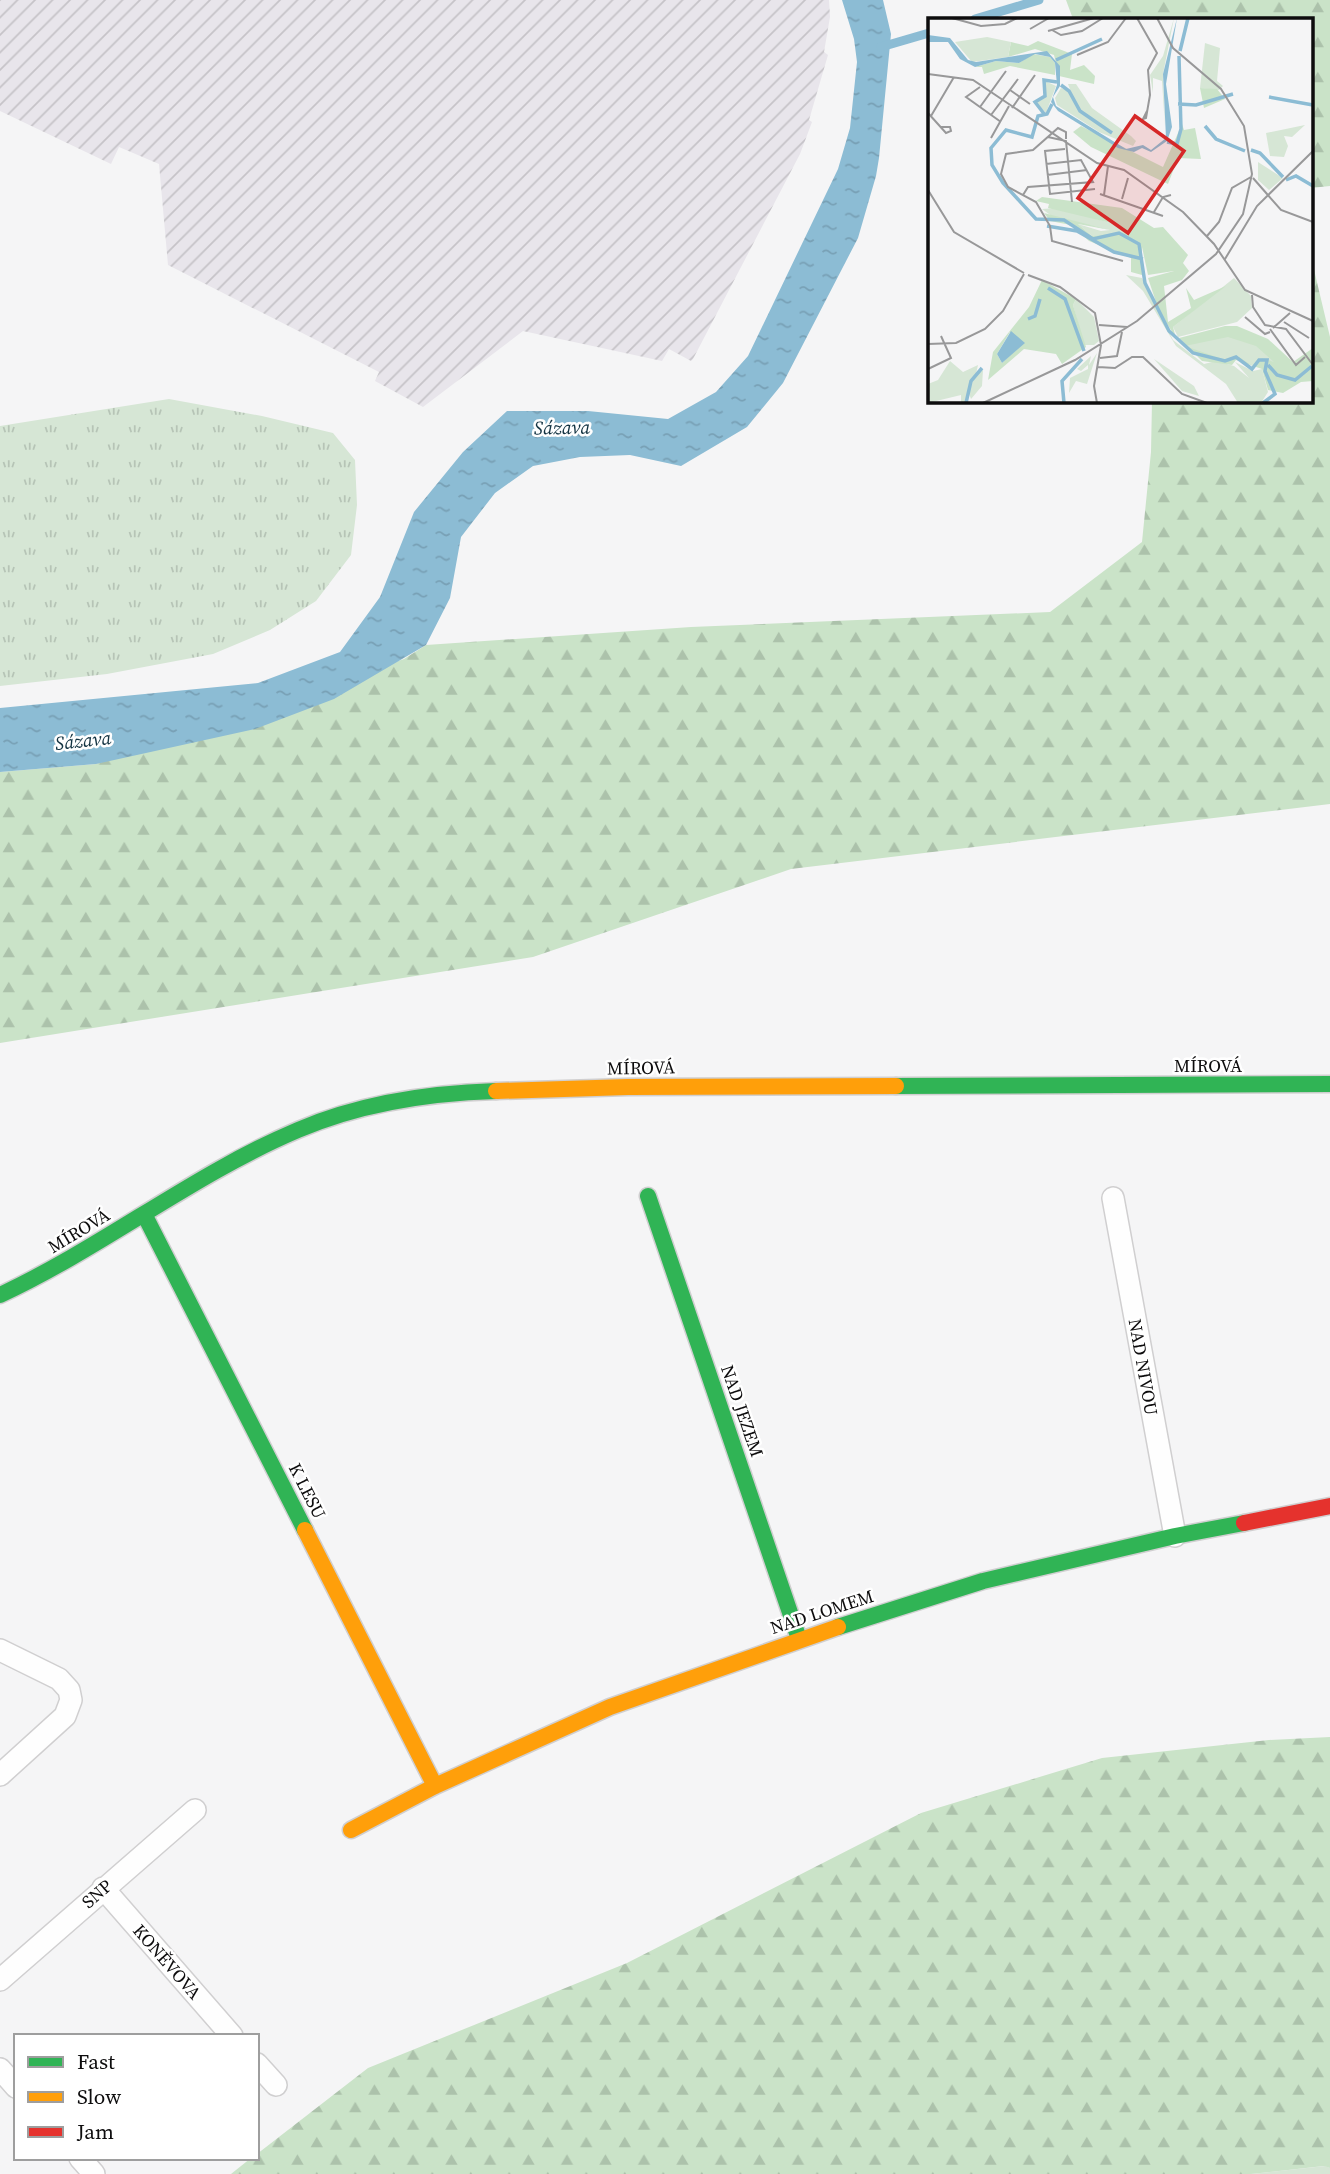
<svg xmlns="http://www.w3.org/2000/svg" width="1330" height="2174" viewBox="0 0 1330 2174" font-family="'Source Serif 4',serif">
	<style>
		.industrial { fill: url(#industrial-furrows) }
		.grass { fill: url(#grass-tufts) }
		.forest { fill: url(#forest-firs) }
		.water { fill: url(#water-ripples) }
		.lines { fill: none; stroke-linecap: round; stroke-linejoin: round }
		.stream { stroke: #8cbcd4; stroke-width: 9 }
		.street-casing { stroke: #d0cfd0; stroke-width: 24 }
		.fast-casing { stroke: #d0cfd0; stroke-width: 19 }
		.slow-casing { stroke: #d0cfd0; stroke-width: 19 }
		.jam-casing { stroke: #d0cfd0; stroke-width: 19 }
		.street { stroke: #fefefe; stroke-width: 21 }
		.fast { stroke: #30b455; stroke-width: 16 }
		.slow { stroke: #ff9f0a; stroke-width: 16 }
		.jam { stroke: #e5322d; stroke-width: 16 }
		.labels { text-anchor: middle; stroke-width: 5; stroke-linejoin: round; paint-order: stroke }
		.street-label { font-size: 18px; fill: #0d0c0d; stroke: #fff }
		.water-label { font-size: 19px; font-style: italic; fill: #123241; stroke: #fff }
		.inset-river { fill: none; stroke: #8cbcd4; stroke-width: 3.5 }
		.inset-road { fill: none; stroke: #989899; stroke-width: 2 }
		.view { fill: #d62828; fill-opacity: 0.15; stroke: #d62828; stroke-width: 3.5 }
		.inset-edge { fill: none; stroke: #0d0c0d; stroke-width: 3.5 }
	</style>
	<defs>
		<pattern id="industrial-furrows" width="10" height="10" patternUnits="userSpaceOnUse" patternTransform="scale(1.75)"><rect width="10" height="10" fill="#e8e5eb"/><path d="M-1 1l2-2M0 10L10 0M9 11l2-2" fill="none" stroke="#c6c3c8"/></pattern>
		<pattern id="grass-tufts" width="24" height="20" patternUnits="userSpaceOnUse" patternTransform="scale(1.75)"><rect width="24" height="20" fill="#d6e6d5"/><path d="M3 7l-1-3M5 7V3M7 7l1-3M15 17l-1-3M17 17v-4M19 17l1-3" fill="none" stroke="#b6c4b6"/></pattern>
		<pattern id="forest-firs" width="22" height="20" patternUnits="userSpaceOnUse" patternTransform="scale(1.75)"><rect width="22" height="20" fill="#cae3c8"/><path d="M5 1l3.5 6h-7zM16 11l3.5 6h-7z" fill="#acc2ab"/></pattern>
		<pattern id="water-ripples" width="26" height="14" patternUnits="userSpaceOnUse" patternTransform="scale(1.75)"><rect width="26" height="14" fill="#8cbcd4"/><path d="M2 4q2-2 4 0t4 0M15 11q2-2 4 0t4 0" fill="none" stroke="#78a0b5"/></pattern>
	</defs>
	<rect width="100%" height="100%" fill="#f5f5f6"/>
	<path class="industrial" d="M 0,0 L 829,0 L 830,17 L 824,52 L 828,55 L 809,120 L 812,122 L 800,154 L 693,359 L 691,361 L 669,349 L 662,361 L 523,331 L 423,407 L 375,381 L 379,372 L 168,265 L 159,164 L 119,147 L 111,164 L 0,111 Z"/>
	<path class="grass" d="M 169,399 L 262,416 L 333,433 L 355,460 L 357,505 L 351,555 L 316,601 L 270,630 L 213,654 L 107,674 L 0,686 L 0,426 Z
		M 1325,2166 L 1330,2168 L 1330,2174 L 1251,2174 Z"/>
	<path class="forest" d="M 1066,0 L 1330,0 L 1330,186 L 1311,188 L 1311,19 L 1073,19 Z
		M 1311,257 L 1330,337 L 1330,804 L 791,869 L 533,957 L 0,1043 L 0,772 L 96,764 L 404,659 L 426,645 L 691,627 L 1050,612 L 1142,542 L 1151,452 L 1152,401 L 1311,401 Z
		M 1330,1737 L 1330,2168 L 1324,2166 L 1251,2174 L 231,2174 L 251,2158 L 257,2158 L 257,2154 L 368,2068 L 627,1963 L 921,1813 L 1102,1758 L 1269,1740 Z"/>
	<path class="water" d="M 842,0 L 883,0 L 891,34 L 879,158 L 876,176 L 858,238 L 783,383 L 747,427 L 681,466 L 630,455 L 580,457 L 533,466 L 495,493 L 461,537 L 450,598 L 426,645 L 334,699 L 255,729 L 96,764 L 0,772 L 0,708 L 258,683 L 340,652 L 380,597 L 414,512 L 463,452 L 507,411 L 588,411 L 668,419 L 716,392 L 748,356 L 838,169 L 850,128 L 857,62 L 854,39 Z"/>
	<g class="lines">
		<path class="stream" d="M 975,19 L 1039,0
			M 881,47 L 929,33"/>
		<defs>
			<path id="street" d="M 1113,1198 L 1175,1536
				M 0,1650 L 59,1679 L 69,1690 L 71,1700 L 65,1716 L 0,1775
				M 103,1888 L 232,2036
				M 0,1980 L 195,1810
				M 257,2064 L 276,2085
				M 0,2069 L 16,2087
				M 80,2158 L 94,2174"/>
			<path id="fast" d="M 896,1086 L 1330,1084
				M 648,1196 L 799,1639
				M 144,1214 L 305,1530
				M 0,1295 C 103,1247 194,1174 298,1130 C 361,1103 429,1093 496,1091
				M 838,1627 L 983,1581 L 1175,1536 L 1244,1523"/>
			<path id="slow" d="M 496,1091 L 628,1087 L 896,1086
				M 305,1530 L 435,1786
				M 351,1830 L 435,1786 L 610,1707 L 838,1627"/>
			<path id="jam" d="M 1244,1523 L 1330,1506"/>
		</defs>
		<use href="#street" class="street-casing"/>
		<use href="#fast" class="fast-casing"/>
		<use href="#slow" class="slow-casing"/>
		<use href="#jam" class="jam-casing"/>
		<use href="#street" class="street"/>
		<use href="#fast" class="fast"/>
		<use href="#slow" class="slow"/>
		<use href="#jam" class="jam"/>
	</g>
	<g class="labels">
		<g class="street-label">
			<text x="1208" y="1072">MÍROVÁ</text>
			<text transform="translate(641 1068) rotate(-1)" y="6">MÍROVÁ</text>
			<text transform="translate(79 1231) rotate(-31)" y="6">MÍROVÁ</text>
			<text transform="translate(1143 1367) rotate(80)" y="6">NAD NIVOU</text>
			<text transform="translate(742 1411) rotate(71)" y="6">NAD JEZEM</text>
			<text transform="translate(307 1491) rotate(63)" y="6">K LESU</text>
			<text transform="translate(822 1612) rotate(-18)" y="6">NAD LOMEM</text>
			<text transform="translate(97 1894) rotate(-41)" y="6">SNP</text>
			<text transform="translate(167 1962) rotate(49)" y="6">KONĚVOVA</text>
		</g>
		<g class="water-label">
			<text transform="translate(562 427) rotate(-1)" y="7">Sázava</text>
			<text transform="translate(83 740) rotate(-6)" y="7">Sázava</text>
		</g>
	</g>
	<g transform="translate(928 18)">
		<rect width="385" height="385" fill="#f5f5f6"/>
		<path d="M 246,0 L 235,56 L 237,109 L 234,63 L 225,60 L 225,75 L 222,57 L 235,38 ZM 277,25 L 292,30 L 289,63 L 295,68 L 291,72 L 272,70 ZM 140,66 L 148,66 L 164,90 L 203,118 L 208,123 L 205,128 L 171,114 L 129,87 L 127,80 L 133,70 L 143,74 ZM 377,107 L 364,119 L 356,118 L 360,128 L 356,139 L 342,138 L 338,115 ZM 330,144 L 355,160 L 341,172 L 330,162 ZM 129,190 L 186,206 L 200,216 L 164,218 L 150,206 L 173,213 L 182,212 L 125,199 L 114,191 ZM 198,257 L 214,260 L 245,322 L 276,346 L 288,343 L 306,348 L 321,360 L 307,344 L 325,353 L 334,351 L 340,374 L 333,385 L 310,385 L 298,366 L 248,328 L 215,273 ZM 306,260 L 323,278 L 324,290 L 309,304 L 250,319 L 245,309 ZM 148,281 L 166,299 L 171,323 L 166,327 L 156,327 L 145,287 ZM 169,335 L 159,366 L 148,363 L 141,375 L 142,360 L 160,351 L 160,347 L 153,353 L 149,351 L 163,338 L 161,347 ZM 226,341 L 266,368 L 271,378 L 254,373 ZM 22,343 L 35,354 L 50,347 L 48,356 L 55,352 L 54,368 L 43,381 L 40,373 L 37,385 L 33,385 L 33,377 L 0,385 L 0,366 L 10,362 Z" fill="#d6e6d5"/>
		<path d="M 110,23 L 144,36 L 142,52 L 156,47 L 167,58 L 166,66 L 131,58 L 126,37 L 107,31 L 80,39 L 83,24 L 100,28 ZM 105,36 L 122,39 L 127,45 L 127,57 L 82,48 L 56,56 L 54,49 L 47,49 L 68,43 L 91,45 ZM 272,70 L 289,71 L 297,81 L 276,90 ZM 254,106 L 256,112 L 267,110 L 273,141 L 250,140 L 240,166 L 163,129 L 145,114 L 153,108 L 235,149 ZM 114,179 L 194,190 L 226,210 L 235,209 L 260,237 L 255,245 L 261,253 L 254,262 L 236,268 L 240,304 L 263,290 L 258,270 L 266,282 L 298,268 L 245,309 L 248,320 L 231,293 L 220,260 L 246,253 L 220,257 L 214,229 L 214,257 L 203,254 L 203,240 L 161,223 L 143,207 L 122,203 L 116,195 L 182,212 L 150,206 L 164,218 L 199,214 L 187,206 L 120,190 L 121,186 L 108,183 ZM 114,262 L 148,281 L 145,287 L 158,329 L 134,346 L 128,336 L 96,331 L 60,362 L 65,334 L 101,289 ZM 82,314 L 93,327 L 74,345 L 69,336 ZM 297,308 L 309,308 L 340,321 L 365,344 L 385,330 L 385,363 L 373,364 L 355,375 L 340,372 L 334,351 L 308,342 L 304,347 L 274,343 L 251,320 Z" fill="#cae3c8" fill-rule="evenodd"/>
		<path d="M 117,63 L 128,68 L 118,95 L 108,84 L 118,78 ZM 300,319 L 328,328 L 346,344 L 334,340 L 326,349 L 311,339 L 300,343 L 257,328 Z" fill="#d6e6d5"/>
		<path d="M 59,19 L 83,24 L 80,39 L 44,44 L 27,24 Z" fill="#d6e6d5"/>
		<path d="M 249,0 L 238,66 L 244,109 L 239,123 L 223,134 L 214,130 L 206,134 L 190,130 L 130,93 L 123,84 L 129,67 L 127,45 L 122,39 L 107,36 L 91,45 L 68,43 L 47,49 L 32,41 L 20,24 L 0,24 L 0,17 L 22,20 L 40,42 L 48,44 L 119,33 L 132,48 L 132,68 L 125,79 L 128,88 L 198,131 L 215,127 L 223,132 L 238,120 L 235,56 ZM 83,313 L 97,325 L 74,345 L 69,336 Z" fill="#8cbcd4"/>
		<path class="inset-river" d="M 252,33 L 260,0M 128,42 L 174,21M 133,67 L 141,73 L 152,93 L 184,115M 341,79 L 385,87M 124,86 L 119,96 L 110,98 L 104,119 L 78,112 L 63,130 L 64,147 L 75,165 L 108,201 L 136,202 L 165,221 L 191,215 L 211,226 L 217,265 L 241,313 L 265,335 L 297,343 L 308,339 L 324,351 L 331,342 L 339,342 L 337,353 L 347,376 L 335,385M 250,86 L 268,87 L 305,76M 117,97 L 107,84 L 117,78 L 116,62 L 129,64M 277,108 L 288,121 L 317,133M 239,124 L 249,126 L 253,111 L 251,38M 323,132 L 332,135 L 355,159M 358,162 L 368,158 L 385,168M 119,208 L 149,213 L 186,234 L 215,241M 120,270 L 137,281 L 156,333M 100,301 L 107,298 L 112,281M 340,347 L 349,357 L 367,362 L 384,348M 38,385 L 43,363 L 54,350M 136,385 L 134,363 L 154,341"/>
		<path class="inset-road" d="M 24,0 L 53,8 L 77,6 L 89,0M 209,0 L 229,35 L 220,52 L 222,77 L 218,100 L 215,101 L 219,93M 102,11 L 121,0M 124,12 L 133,17 L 154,13 L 175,0M 120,13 L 166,0M 149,37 L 180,24 L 198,0M 0,56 L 45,62 L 169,145 L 196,152 L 255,194 L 286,226 L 317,272 L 385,303M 52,69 L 38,79 L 73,104M 82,72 L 102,86M 52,89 L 78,53M 84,90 L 107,57M 0,95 L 18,115 L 23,113 L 22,109 L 13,109M 63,97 L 90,61M 3,98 L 26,59M 120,119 L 138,123 L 144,184M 63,120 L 81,88M 138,121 L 138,114 L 130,110 L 105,132 L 78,136 L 73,156 L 80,169 L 108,184 L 122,208 L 124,223 L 195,243M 137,131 L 117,133 L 122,176 L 167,171M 119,157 L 159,152M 325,160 L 339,176M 0,172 L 26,214 L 96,255M 172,176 L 235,198M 339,176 L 353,192 L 385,204M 95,177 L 100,169 L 165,164 L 153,142 L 118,146M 176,177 L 180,148M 194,181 L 200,160M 226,194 L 235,179 L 243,177M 279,218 L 291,204 L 304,170 L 323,159M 297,241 L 329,188 L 385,133M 100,257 L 132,269 L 167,295 L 173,327 L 166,368 L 169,385M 324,277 L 325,289 L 337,307 L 358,311 L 385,347M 317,299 L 337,316 L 342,314M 356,304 L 381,320M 171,307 L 199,309M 345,310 L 362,295M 342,311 L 368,347 L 377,339M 0,326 L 28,325 L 57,311 L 75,293 L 96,256M 172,340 L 189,338 L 194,314M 170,349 L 187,350 L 204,339 L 215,339 L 254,376 L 279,385M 0,351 L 23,340 L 13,318M 55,385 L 147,342 L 209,303 L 288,236 L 315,196 L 324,156 L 316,108 L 293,71 L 245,30 L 229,0"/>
		<path class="view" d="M 207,98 L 256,133 L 200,215 L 150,180 Z"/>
		<rect width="385" height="385" class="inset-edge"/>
	</g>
	<rect x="14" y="2034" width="245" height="126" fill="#ffffff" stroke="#9e9e9e" stroke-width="2"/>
	<rect x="28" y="2057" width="35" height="10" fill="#30b455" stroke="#9e9e9e" stroke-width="2"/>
	<text x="77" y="2069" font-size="21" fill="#0d0c0d">Fast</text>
	<rect x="28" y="2092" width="35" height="10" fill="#ff9f0a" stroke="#9e9e9e" stroke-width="2"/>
	<text x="77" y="2104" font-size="21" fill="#0d0c0d">Slow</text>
	<rect x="28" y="2127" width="35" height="10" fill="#e5322d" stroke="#9e9e9e" stroke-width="2"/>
	<text x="77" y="2139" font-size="21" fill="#0d0c0d">Jam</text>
</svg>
